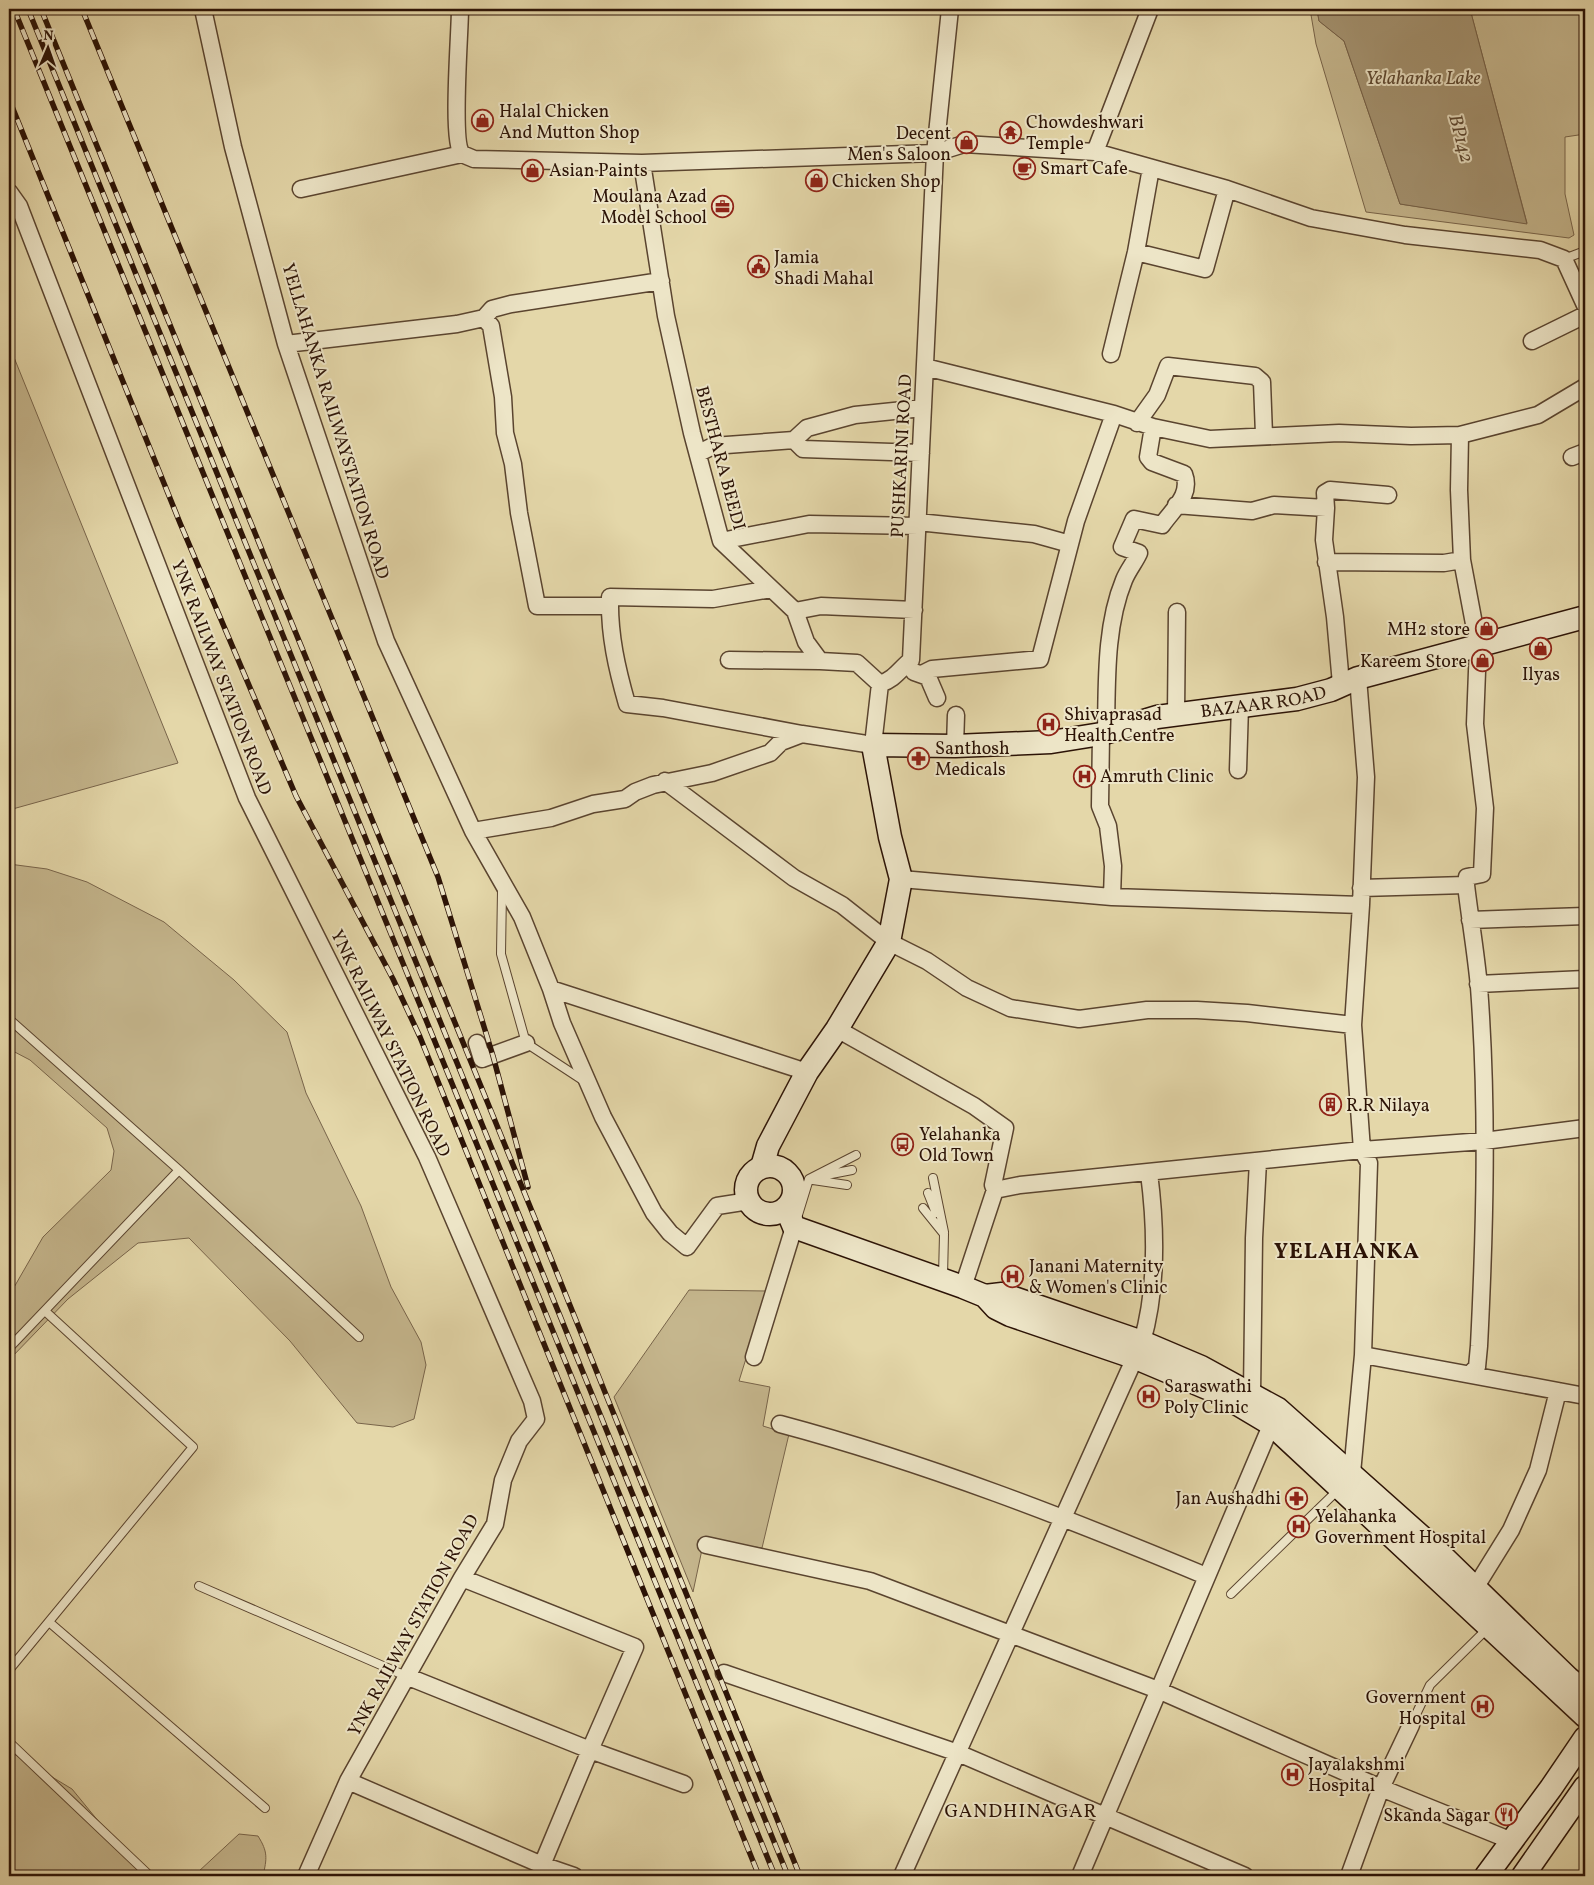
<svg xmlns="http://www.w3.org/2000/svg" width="1594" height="1885" viewBox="0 0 1594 1885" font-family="Vollkorn,serif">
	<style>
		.green { fill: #c5b68d; stroke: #78644a }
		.water { fill: #a59472; stroke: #756047 }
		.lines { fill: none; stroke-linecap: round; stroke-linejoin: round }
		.lane-casing { stroke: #5a442f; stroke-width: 10 }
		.street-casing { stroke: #5a442f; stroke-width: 19 }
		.secondary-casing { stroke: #2c1306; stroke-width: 25 }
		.lane { stroke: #ede5c7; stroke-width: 8 }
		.street { stroke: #ede5c7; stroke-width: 16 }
		.secondary { stroke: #ede5c7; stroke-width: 22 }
		.rail-casing { stroke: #2c1306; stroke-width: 5.5 }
		.rail { stroke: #ede5c7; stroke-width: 4; stroke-dasharray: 11; stroke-linecap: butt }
		.labels { text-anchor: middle; stroke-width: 4; stroke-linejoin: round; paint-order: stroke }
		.poi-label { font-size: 18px; fill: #2c1306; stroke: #ede5c7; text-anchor: start }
		.street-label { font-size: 18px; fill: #2c1306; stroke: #ede5c7 }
		.water-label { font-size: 19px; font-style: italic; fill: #5c4731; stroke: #ede5c7 }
		.neighbourhood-label { font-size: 19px; letter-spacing: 1px; fill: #2c1306; stroke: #ede5c7 }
		.district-label { font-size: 22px; font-weight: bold; letter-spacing: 1px; fill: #2c1306; stroke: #ede5c7 }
	</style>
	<rect width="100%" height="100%" fill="#e4d7a9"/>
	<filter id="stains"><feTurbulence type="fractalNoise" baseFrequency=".004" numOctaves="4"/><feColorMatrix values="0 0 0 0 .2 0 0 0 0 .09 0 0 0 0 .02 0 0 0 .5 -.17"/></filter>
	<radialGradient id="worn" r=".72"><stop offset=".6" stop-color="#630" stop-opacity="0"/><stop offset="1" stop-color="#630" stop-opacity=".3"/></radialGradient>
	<path class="green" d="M 1310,9 L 1317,9 L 1319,21 L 1344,41 L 1400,204 L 1527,223 L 1470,9 L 1585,9 L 1585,134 L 1565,137 L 1565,194 L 1574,235 L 1569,238 L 1366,212 L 1316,44 Z
		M 9,345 L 178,763 L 9,810 Z
		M 9,864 L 47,869 L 87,882 L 164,922 L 234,980 L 287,1032 L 306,1093 L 361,1206 L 391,1287 L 421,1342 L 426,1365 L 414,1419 L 393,1427 L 357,1423 L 290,1341 L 189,1238 L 138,1243 L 68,1299 L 9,1360 L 9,1296 L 43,1237 L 111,1170 L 114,1151 L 107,1128 L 30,1060 L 9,1049 Z
		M 689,1290 L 767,1291 L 739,1381 L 770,1387 L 763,1426 L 789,1434 L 762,1548 L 704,1540 L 693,1592 L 614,1397 Z
		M 9,1751 L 72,1789 L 131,1861 L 158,1876 L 9,1876 Z
		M 239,1834 L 258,1836 C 268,1852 267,1858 263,1876 L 184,1876 L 198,1872 Z"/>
	<path class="water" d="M 1317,9 L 1470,9 L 1527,224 L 1400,204 L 1344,41 L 1319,21 Z"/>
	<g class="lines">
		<defs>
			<path id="lane" d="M 1564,259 L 1585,251
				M 502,890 L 501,954 L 526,1043 L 584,1081
				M 9,1019 L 179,1170 L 359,1337
				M 821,1176 L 852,1170
				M 933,1178 L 944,1232
				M 813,1180 L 847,1185
				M 928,1193 L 936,1213
				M 923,1208 L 944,1234 L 943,1277
				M 797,1218 L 809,1179 L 856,1155
				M 9,1348 L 179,1170
				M 199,1586 L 406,1676
				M 1231,1594 L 1339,1489
				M 49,1622 L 265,1808
				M 9,1670 L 193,1447 L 45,1311
				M 1411,1725 L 1430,1685 L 1488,1628
				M 9,1742 L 150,1876"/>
			<path id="street" d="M 203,9 L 233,147 L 286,344 L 386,641 L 473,831 L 522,917 L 551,989 L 562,1023 L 603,1117 L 654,1213 L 670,1233 L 687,1247 L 717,1206 L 749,1201
				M 460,9 C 460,33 451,141 462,154
				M 1095,152 L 1150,9
				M 642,163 L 666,316 L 692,433 L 721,541 L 795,611 L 806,642 L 820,661 L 857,663 L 880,684
				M 301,189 L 462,154 L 474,159 L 642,163 L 935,153 L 964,144 L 1095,152 L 1227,189 L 1311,218 L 1405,235 L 1540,250 L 1564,259 L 1585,305
				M 9,192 L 19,206 L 247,798 L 427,1157 L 532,1401 L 536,1419 L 519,1441 L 503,1480 L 495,1524 L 462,1578 L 348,1781 L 306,1876
				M 1136,252 L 1205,269 L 1227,189
				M 484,318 L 491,326 L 503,397 L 505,433 L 513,464 L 519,513 L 537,606 L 610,606
				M 1532,341 L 1585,315
				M 286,344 L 457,324 L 484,318 L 492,309 L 511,304 L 661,281
				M 1111,354 L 1136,252 L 1151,168
				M 1137,423 L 1157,395 L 1168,366 L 1255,376 L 1262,382 L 1264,435
				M 1153,427 L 1210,439 L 1339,433 L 1411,436 L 1460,435 L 1538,415 L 1585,387
				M 1460,435 L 1459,490 L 1462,560 L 1478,645 L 1475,724 L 1485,808 L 1482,874 L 1467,877 L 1466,885 C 1470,919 1476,953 1479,987 C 1488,1106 1485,1227 1479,1346 L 1477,1367 L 1471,1373
				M 794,440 L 803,449 L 921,453
				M 699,453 L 713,446 L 794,440 L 807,428 L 855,415 L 923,408
				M 1572,457 L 1585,452
				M 1176,505 L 1252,511 L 1274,505 L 1326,508 L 1324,540 L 1335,617 L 1341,684
				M 1326,508 L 1325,493 L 1330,490 L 1388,495
				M 918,522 L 1034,534 L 1070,544
				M 721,541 L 809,524 L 918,526
				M 1326,562 L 1444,563 L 1462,560
				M 771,589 L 713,599 L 610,597 C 609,635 617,669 627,704 L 663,708 L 802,734
				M 795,611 L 821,606 L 914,610
				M 729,660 L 820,661
				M 914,672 L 928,677 L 937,698
				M 922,674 L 932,669 L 1040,659 L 1076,521 L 1114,414 L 925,367
				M 1176,714 L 1177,612
				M 1106,731 C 1107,682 1105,626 1124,580 C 1128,570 1135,562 1139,553 L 1122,547 L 1134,519 L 1162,525 C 1173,509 1192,495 1184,474 L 1152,462 L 1148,457 L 1153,427 L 1114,414
				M 955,746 L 956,715
				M 1238,770 L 1240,706
				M 665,781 L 794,878 L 842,905 L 889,942 L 927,961 L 967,988 L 1010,1008 L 1079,1019 L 1147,1010 L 1197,1010 L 1247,1013 L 1353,1025
				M 473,831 L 551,818 L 593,804 L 625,799 L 635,792 L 653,785 L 712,773 L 770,753 L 781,742 L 802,734 L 873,745 L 880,684 C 895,679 899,670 911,660 L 935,153 L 950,9
				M 901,879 L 1112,897 L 1113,866 L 1108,826 L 1100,806 L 1101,734
				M 1361,888 L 1466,885
				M 1112,897 L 1361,905
				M 1470,920 L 1585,916
				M 1478,984 L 1585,979
				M 551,989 L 807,1072
				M 837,1029 L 974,1106 L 1005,1128 L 993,1185 L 995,1190
				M 477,1043 L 482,1059 L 526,1043
				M 963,1287 L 995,1190 L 1020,1185 L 1362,1150 L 1484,1141 L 1585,1128
				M 1363,1355 L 1585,1396
				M 754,1357 L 794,1227
				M 1248,1403 L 1252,1394 L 1254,1238 L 1258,1161
				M 780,1424 C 926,1463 1067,1518 1206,1576
				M 1347,1480 L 1352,1473 L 1363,1355 L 1369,1163 L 1362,1150 L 1353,1025 L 1361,905 L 1366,777 L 1358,678
				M 706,1545 L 870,1581 L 1158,1690 L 1381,1788 L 1512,1841
				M 1475,1588 L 1511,1530 L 1538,1470 L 1558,1391
				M 724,1673 L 958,1753 L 1245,1876
				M 406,1676 L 590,1750 L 635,1647 L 462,1578
				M 348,1781 L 542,1865 L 574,1876
				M 542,1865 L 590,1750 L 684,1784
				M 902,1876 L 1142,1342 C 1157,1290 1156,1227 1149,1173
				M 1080,1876 L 1275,1416
				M 1349,1876 L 1381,1788 L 1411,1725"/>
			<g id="secondary">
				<circle cx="770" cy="1190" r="24"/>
				<path id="s1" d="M 762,1167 L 768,1146 L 807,1072 L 837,1029 L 889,942 L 901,879 L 890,837 L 873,745 L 955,746 L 1051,742 L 1101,734 L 1157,717 L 1297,699 L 1331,690 L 1358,678 L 1585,617"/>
				<path d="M 786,1208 L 794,1227 L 963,1287 L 985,1296 L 996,1308 L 1010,1315 L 1136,1358 L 1219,1393 L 1271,1424 L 1585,1716"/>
				<path d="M 985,1296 L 1002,1294 L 1142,1342 L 1201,1367 L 1278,1409 L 1433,1547 L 1568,1678 L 1585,1692"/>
				<path d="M 1486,1876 L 1551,1788 L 1585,1738"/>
				<path d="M 1523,1876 L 1585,1787"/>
			</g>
		</defs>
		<use href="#lane" class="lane-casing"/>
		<use href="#street" class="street-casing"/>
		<use href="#secondary" class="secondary-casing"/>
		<use href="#lane" class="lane"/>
		<use href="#street" class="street"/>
		<use href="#secondary" class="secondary"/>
		<defs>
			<path id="rail" d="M 14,9 L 775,1876
				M 28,9 L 788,1876
				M 41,9 L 540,1231 L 800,1876
				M 82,9 L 438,877 L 493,1056 L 528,1187
				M 9,99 L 180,523 L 296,796 L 393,979 L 420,1037 L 759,1876"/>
		</defs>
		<use href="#rail" class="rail-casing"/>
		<use href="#rail" class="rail"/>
	</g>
	<defs>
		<symbol id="shop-ring" viewBox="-11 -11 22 22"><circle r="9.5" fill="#ede5c7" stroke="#8f2418" stroke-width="1.5"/><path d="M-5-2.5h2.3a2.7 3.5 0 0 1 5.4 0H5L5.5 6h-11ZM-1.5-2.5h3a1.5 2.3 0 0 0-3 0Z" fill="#8f2418"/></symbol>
		<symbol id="temple-ring" viewBox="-11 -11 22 22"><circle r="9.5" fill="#ede5c7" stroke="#8f2418" stroke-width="1.5"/><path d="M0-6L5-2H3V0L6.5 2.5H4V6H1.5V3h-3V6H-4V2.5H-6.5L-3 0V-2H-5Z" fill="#8f2418"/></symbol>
		<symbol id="cafe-ring" viewBox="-11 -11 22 22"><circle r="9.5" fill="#ede5c7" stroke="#8f2418" stroke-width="1.5"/><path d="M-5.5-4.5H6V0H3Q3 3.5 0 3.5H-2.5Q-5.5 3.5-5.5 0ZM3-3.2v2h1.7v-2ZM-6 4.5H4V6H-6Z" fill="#8f2418"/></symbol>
		<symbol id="office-ring" viewBox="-11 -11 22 22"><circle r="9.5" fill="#ede5c7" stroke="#8f2418" stroke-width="1.5"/><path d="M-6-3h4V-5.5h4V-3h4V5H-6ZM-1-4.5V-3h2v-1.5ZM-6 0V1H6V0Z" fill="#8f2418"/></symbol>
		<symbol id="civic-ring" viewBox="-11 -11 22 22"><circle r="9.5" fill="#ede5c7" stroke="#8f2418" stroke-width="1.5"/><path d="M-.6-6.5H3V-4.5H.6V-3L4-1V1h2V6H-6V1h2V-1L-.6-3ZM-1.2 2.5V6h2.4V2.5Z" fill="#8f2418"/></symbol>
		<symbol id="hospital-ring" viewBox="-11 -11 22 22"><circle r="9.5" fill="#ede5c7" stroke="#8f2418" stroke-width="1.5"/><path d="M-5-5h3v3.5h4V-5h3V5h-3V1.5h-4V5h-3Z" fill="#8f2418"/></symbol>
		<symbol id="pharmacy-ring" viewBox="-11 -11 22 22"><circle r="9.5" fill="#ede5c7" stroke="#8f2418" stroke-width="1.5"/><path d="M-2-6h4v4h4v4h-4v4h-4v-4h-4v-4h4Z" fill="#8f2418"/></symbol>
		<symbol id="building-ring" viewBox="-11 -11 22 22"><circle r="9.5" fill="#ede5c7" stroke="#8f2418" stroke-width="1.5"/><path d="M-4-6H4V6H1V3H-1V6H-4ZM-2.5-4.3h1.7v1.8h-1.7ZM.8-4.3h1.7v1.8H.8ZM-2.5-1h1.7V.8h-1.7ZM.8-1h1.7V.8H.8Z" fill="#8f2418"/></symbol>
		<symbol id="bus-ring" viewBox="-11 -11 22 22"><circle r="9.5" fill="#ede5c7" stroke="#8f2418" stroke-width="1.5"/><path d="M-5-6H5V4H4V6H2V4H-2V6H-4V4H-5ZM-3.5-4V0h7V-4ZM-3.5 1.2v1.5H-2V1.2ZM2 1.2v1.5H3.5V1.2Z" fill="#8f2418"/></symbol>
		<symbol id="restaurant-ring" viewBox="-11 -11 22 22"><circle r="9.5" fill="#ede5c7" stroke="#8f2418" stroke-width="1.5"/><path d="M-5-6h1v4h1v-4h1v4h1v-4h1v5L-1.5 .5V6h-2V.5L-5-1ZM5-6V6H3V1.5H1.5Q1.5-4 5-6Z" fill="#8f2418"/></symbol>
	</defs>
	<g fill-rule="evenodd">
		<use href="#shop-ring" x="470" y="108" width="25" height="25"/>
		<use href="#temple-ring" x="998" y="120" width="25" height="25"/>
		<use href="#shop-ring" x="954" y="130" width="25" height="25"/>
		<use href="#cafe-ring" x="1012" y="156" width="25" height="25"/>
		<use href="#shop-ring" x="520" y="158" width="25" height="25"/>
		<use href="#shop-ring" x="804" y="168" width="25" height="25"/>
		<use href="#office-ring" x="710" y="194" width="25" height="25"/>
		<use href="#civic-ring" x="746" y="254" width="25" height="25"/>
		<use href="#shop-ring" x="1474" y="616" width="25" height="25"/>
		<use href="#shop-ring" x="1528" y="636" width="25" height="25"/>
		<use href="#shop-ring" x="1470" y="648" width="25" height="25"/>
		<use href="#hospital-ring" x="1036" y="712" width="25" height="25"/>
		<use href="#pharmacy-ring" x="906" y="746" width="25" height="25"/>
		<use href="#hospital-ring" x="1072" y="764" width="25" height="25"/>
		<use href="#building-ring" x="1318" y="1092" width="25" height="25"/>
		<use href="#bus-ring" x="890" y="1132" width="25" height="25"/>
		<use href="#hospital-ring" x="1000" y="1264" width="25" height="25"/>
		<use href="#hospital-ring" x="1136" y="1384" width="25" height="25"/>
		<use href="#pharmacy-ring" x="1284" y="1486" width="25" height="25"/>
		<use href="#hospital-ring" x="1286" y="1514" width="25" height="25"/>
		<use href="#hospital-ring" x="1470" y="1694" width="25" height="25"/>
		<use href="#hospital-ring" x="1280" y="1762" width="25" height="25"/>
		<use href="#restaurant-ring" x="1494" y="1802" width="25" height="25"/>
	</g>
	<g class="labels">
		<g class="poi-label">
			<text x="499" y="117">Halal Chicken<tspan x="499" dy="21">And Mutton Shop</tspan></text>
			<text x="1026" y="128">Chowdeshwari<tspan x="1026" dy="21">Temple</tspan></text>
			<text x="951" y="139" text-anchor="end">Decent<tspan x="951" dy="21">Men's Saloon</tspan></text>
			<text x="1040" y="174">Smart Cafe</text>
			<text x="549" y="176">Asian Paints</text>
			<text x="832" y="187">Chicken Shop</text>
			<text x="707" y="202" text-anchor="end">Moulana Azad<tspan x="707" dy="21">Model School</tspan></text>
			<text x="774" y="263">Jamia<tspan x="774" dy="21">Shadi Mahal</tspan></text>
			<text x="1470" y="635" text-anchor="end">MH2 store</text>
			<text x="1467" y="667" text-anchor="end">Kareem Store</text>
			<text x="1541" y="680" text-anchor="middle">Ilyas</text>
			<text x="1064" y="720">Shivaprasad<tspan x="1064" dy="21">Health Centre</tspan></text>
			<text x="935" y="754">Santhosh<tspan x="935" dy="21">Medicals</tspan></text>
			<text x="1100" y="782">Amruth Clinic</text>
			<text x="1346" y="1111">R.R Nilaya</text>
			<text x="919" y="1140">Yelahanka<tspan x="919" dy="21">Old Town</tspan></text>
			<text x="1029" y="1272">Janani Maternity<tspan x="1029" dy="21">&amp; Women's Clinic</tspan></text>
			<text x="1164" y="1392">Saraswathi<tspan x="1164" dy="21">Poly Clinic</tspan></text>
			<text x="1281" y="1504" text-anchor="end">Jan Aushadhi</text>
			<text x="1315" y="1522">Yelahanka<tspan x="1315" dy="21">Government Hospital</tspan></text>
			<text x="1466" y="1703" text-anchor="end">Government<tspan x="1466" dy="21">Hospital</tspan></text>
			<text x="1308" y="1770">Jayalakshmi<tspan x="1308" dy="21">Hospital</tspan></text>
			<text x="1490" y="1821" text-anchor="end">Skanda Sagar</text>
		</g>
		<g class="street-label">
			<text transform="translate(336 421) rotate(73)" y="6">YELLAHANKA RAILWAYSTATION ROAD</text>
			<text transform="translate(901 456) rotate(-87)" y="6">PUSHKARINI ROAD</text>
			<text transform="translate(721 458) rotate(75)" y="6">BESTHARA BEEDI</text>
			<text transform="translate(222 677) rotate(69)" y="6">YNK RAILWAY STATION ROAD</text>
			<text dy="6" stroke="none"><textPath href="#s1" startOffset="855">BAZAAR ROAD</textPath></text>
			<text transform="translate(391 1043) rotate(64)" y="6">YNK RAILWAY STATION ROAD</text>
			<text transform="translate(413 1625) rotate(-61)" y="6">YNK RAILWAY STATION ROAD</text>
		</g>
		<g class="water-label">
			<text x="1423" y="84">Yelahanka Lake</text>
			<text transform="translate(1462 138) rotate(75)" y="7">BP142</text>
		</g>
		<g class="neighbourhood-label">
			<text x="1021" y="1817">GANDHINAGAR</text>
		</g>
		<g class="district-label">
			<text x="1347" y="1258">YELAHANKA</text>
		</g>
	</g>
	<rect width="1594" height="1885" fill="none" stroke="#e4d7a9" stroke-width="30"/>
	<rect x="10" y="10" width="1574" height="1865" fill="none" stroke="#2c1306" stroke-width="2.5"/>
	<rect x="15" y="15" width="1564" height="1855" fill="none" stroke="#2c1306"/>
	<g transform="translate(48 48) rotate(2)" stroke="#ede5c7" stroke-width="4" paint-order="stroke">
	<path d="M0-4L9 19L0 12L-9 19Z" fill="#2c1306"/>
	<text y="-8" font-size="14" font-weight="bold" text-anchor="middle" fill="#2c1306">N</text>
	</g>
	<rect width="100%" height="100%" filter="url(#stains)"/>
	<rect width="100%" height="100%" fill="url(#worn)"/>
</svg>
